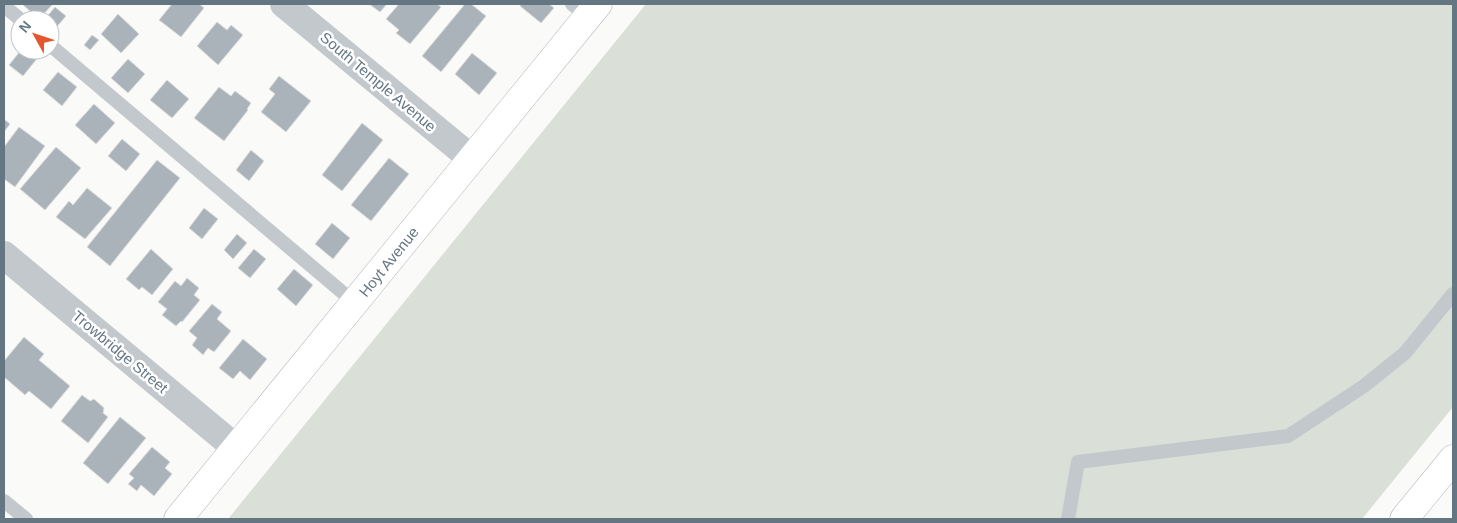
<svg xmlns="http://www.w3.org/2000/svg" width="1457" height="523" viewBox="0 0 1457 523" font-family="Helvetica,sans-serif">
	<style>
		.green { fill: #dadfd7 }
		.building { fill: #aab3b9; stroke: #dcdcda }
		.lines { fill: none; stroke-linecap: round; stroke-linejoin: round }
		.secondary-casing { stroke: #b3babf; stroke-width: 29 }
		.lane { stroke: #c3c8cc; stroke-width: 14 }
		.street { stroke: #c3c8cc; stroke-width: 28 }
		.secondary { stroke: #fff; stroke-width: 28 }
		.labels { text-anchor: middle; stroke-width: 5; stroke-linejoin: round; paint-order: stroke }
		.street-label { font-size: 15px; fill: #657683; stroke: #fff }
	</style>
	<rect width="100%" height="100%" fill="#fafaf8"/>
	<path class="green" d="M 646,4 L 1453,4 L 1453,407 L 1362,519 L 228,519 Z"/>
	<path class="building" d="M 22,4 L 53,4 L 39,19 Z
		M 172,4 L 199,4 L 204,8 L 181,37 L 159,20 Z
		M 369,4 L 387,4 L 380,12 Z
		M 399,4 L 437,4 L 441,7 L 410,44 L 396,33 L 399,30 L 386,19 Z
		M 465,4 L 471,4 L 486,16 L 441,72 L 422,56 Z
		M 522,4 L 549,4 L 554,8 L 541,23 L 520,6 Z
		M 55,7 L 66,16 L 54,30 L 50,27 L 50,20 L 44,20 Z
		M 118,14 L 139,34 L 121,53 L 101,34 Z
		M 217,22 L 227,30 L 231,25 L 243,35 L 218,65 L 197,46 Z
		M 92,35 L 99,40 L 90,50 L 84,45 Z
		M 21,50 L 34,50 L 40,55 L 23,76 L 9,65 Z
		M 472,53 L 497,73 L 479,95 L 455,74 Z
		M 128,59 L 145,74 L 128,93 L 111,78 Z
		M 58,72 L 77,87 L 62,106 L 43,90 Z
		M 279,76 L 311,101 L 286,132 L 261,112 L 275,94 L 269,89 Z
		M 167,80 L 189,99 L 172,118 L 150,100 Z
		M 219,87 L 231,96 L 235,91 L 251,103 L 247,109 L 248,110 L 224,141 L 194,118 Z
		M 94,104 L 115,123 L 96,144 L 75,125 Z
		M 4,119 L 10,124 L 4,132 Z
		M 362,123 L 383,140 L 342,191 L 322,175 Z
		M 19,127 L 45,146 L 15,187 L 4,179 L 4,147 Z
		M 122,139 L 140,154 L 126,171 L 108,156 Z
		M 56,147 L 81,168 L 45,210 L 20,189 Z
		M 251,150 L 264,161 L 249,181 L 236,170 Z
		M 389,158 L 409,174 L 371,221 L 351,205 Z
		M 157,160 L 180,178 L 110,266 L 87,247 Z
		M 87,188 L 112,208 L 85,239 L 56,217 L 69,201 L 73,205 Z
		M 204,208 L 218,219 L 202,239 L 189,228 Z
		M 332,223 L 350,238 L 333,259 L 315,244 Z
		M 237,234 L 247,243 L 233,259 L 224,250 Z
		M 151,249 L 173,269 L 152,295 L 142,287 L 139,290 L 126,279 Z
		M 254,249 L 266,259 L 250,278 L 238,268 Z
		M 294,269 L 313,285 L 296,306 L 277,289 Z
		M 187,278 L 199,288 L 194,295 L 200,300 L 182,322 L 181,321 L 176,326 L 162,315 L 167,309 L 158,302 L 175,281 L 181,286 Z
		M 212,304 L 222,312 L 217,319 L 231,331 L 214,352 L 208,348 L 203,355 L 192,345 L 197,338 L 189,331 Z
		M 24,337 L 44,354 L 39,360 L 70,386 L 51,409 L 29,391 L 25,395 L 4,377 L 4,361 Z
		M 243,339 L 267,359 L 250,380 L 240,371 L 233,379 L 219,368 Z
		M 82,395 L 90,401 L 94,399 L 104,408 L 103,413 L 108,417 L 88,443 L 61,421 Z
		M 120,417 L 146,438 L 108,484 L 83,463 Z
		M 152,447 L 170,462 L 165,468 L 172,474 L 154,496 L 141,485 L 137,491 L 128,484 L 134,478 L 129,474 Z"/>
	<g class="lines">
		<defs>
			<path id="secondary" d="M 178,519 L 598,4
				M 1404,519 L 1453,459"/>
		</defs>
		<use href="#secondary" class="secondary-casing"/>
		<path class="lane" d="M 572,4 L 588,17
			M 4,6 L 21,20
			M 50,45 L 355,303
			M 4,501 L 26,519
			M 1068,519 L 1078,462 L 1288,436 L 1364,386 L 1405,353 L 1453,294"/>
		<path class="street" d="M 284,4 L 472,159
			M 4,255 L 236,448"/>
		<use href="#secondary" class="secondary"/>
	</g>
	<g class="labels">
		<g class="street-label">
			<text transform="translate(378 82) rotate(40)" y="5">South Temple Avenue</text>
			<text transform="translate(389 262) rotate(-51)" y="5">Hoyt Avenue</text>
			<text transform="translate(120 352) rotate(40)" y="5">Trowbridge Street</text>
		</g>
	</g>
	<rect width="1457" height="523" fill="none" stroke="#657683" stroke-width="10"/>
	<g transform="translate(35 35) rotate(310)"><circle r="24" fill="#ffffff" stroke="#c1c8cd"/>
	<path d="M0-4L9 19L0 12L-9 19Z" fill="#e4572e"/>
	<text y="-8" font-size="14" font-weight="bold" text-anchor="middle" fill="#657683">N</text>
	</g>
</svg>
